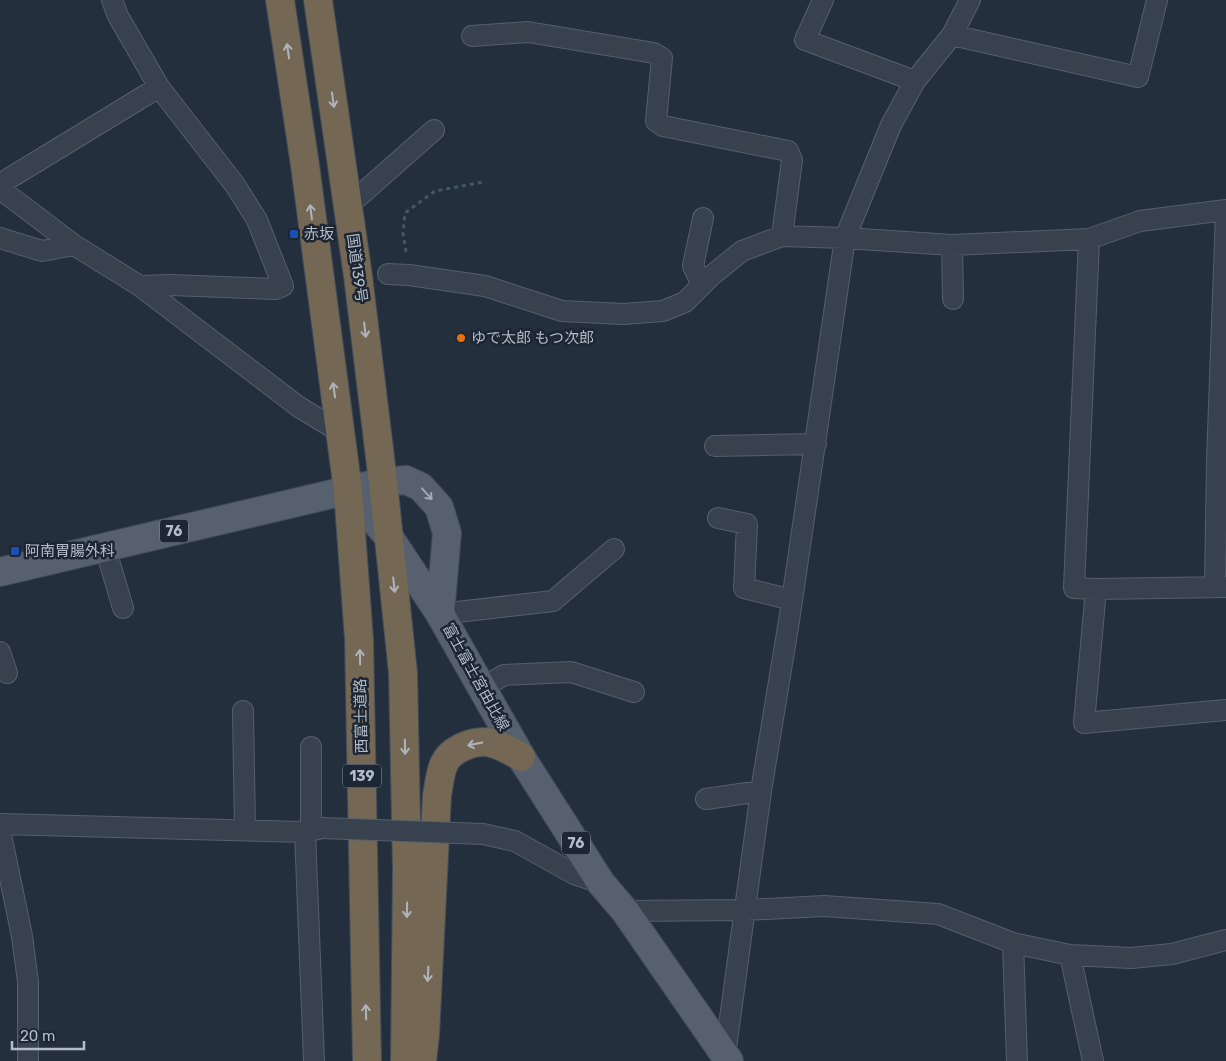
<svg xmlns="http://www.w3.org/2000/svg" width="1226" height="1061" viewBox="0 0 1226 1061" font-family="Rubik,'Noto Sans JP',sans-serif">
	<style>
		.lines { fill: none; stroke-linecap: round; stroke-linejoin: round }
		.street-casing { stroke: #565f6c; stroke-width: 22 }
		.primary-casing { stroke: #414a57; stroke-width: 30 }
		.highway-casing { stroke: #434c59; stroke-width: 30 }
		.path { stroke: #44595c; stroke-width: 3; stroke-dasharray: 4 4; stroke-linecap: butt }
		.street { stroke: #38414e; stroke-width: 20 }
		.primary { stroke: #56606e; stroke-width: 28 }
		.highway { stroke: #746855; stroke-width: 28 }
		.street-bridge-casing { stroke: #565f6c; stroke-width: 22; stroke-linecap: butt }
		.street-bridge { stroke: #38414e; stroke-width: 20 }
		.oneway { stroke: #aeb4bd }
		.oneway2 { stroke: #a1aab7 }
		.transit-dot { fill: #1a4fb4; stroke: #1d2633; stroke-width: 2 }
		.food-dot { fill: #e8710a; stroke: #1d2633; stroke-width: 2 }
		.labels { text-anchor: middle; stroke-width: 5; stroke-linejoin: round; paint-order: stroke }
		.shield { fill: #1d2633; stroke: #878f9c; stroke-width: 1 }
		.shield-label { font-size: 14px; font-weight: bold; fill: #b4bcc9 }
		.poi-label { font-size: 15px; fill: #b4bcc9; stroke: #1d2633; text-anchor: start }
		.street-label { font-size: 15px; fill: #b4bcc9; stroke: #1d2633 }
	</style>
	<rect width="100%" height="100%" fill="#242f3e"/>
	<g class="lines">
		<defs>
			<path id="street" d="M 112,0 L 118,16 L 159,87 L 235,185 L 257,220 L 283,286 L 276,289 L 170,285 L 140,286
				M 823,0 L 805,40 L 915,81
				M 952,35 L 1138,77 L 1157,0
				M 472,36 L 528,32 L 654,53 L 662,58 L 656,121 L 663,126 L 788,151 L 792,160 L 782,236
				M 0,184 L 159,87
				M 0,189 L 74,245 L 140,286 L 299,407 L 340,432
				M 348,206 L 434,130
				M 0,238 L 42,251 L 74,245
				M 1089,239 L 1074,588 L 1096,589 L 1226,587
				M 952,245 L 953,299
				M 388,274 L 409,275 L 485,286 L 562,311 L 623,314 L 663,311 L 685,302 L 711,276 L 742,251 L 782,236 L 845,238 L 952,245 L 1089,239 L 1140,221 L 1226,210
				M 702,285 L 693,266 L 703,218
				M 715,446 L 816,444
				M 718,518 L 747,524 L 744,588 L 792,600
				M 105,547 L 123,608
				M 1215,586 L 1217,461 L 1226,213
				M 1096,589 L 1084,723 L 1226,710
				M 440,614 L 553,601 L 614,549
				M 0,652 L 7,673
				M 482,688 L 504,675 L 571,672 L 634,692
				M 243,711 L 245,830
				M 311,747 L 311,830
				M 706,799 L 761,791
				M 0,824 L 305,832 L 322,828
				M 0,830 L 22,936 L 28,982 L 28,1061
				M 305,832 L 314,1061
				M 483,834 L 515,841 L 574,874 L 601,883
				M 625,911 L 745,910 L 824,906 L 938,914 L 1013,943 L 1070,955 L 1131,958 L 1172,954 L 1226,940
				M 1013,943 L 1017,1061
				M 1070,955 L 1093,1061
				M 725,1055 L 761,791 L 789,621 L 845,238 L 891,125 L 915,81 L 952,35 L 970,0"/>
			<path id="primary" d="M 348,491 L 389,537 L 440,614 L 521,757 L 601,883 L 625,911 L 729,1061
				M 0,572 L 383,482 L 406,480 L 421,487 L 439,507 L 447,533 L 440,614"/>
			<path id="highway" d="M 280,0 L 305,165 L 348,491 L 359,639 L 367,1061
				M 318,0 L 358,276 L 383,482 L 403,673 L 407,869 L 405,1061
				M 422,1061 L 425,1035 L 437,795 C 439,785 440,773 444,764 C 450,750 470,742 484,742 C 495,742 511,751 521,757"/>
		</defs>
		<use href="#street" class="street-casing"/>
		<use href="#primary" class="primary-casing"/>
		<use href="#highway" class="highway-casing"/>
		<path class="path" d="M 406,252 L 403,233 L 405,213 L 435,191 L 483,182"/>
		<use href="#street" class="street"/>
		<use href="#primary" class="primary"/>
		<use href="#highway" class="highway"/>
		<defs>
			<path id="street-bridge" d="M 322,828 L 483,834"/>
		</defs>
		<use href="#street-bridge" class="street-bridge-casing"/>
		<use href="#street-bridge" class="street-bridge"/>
	</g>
	<defs><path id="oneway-shaft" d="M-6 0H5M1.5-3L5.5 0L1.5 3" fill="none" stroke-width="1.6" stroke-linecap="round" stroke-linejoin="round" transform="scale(1.25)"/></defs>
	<g class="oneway">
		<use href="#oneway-shaft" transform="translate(288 51) rotate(-98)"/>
		<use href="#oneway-shaft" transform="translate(333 100) rotate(82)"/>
		<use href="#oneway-shaft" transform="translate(311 212) rotate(-97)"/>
		<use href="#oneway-shaft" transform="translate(365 330) rotate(83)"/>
		<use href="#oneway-shaft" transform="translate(334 390) rotate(-98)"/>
		<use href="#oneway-shaft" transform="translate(394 585) rotate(84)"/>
		<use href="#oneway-shaft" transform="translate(360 657) rotate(-91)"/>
		<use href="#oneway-shaft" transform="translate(475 744) rotate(168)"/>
		<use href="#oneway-shaft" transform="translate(405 747) rotate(89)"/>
		<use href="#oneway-shaft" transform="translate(407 910) rotate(91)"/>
		<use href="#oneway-shaft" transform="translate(428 974) rotate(93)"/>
		<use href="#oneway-shaft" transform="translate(366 1012) rotate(-91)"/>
	</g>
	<use class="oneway2" href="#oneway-shaft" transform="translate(427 494) rotate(48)"/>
	<g class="transit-dot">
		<rect x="289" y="229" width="10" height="10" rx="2.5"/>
		<rect x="10" y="546" width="10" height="10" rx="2.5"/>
	</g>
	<circle class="food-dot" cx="461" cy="338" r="5"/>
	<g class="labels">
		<g class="shield">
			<rect x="160" y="519.5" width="28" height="23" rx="4"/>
			<rect x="343" y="764.5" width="38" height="23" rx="4"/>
			<rect x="562" y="831.5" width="28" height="23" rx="4"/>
		</g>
		<g class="shield-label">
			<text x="174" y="536">76</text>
			<text x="362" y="781">139</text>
			<text x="576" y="848">76</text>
		</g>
		<g class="poi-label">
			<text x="304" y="239">赤坂</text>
			<text x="471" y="343">ゆで太郎 もつ次郎</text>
			<text x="25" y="556">阿南胃腸外科</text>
		</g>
		<g class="street-label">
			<text transform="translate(357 268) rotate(82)" y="5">国道139号</text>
			<text transform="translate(476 677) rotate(61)" y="5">富士富士宮由比線</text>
			<text transform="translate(361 716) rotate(-91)" y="5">西富士道路</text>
		</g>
	</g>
	<path d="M12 1041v8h72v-8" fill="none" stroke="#b4bcc9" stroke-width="2.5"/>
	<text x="20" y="1041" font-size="15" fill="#b4bcc9" stroke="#1d2633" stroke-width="4" paint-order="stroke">20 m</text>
</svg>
